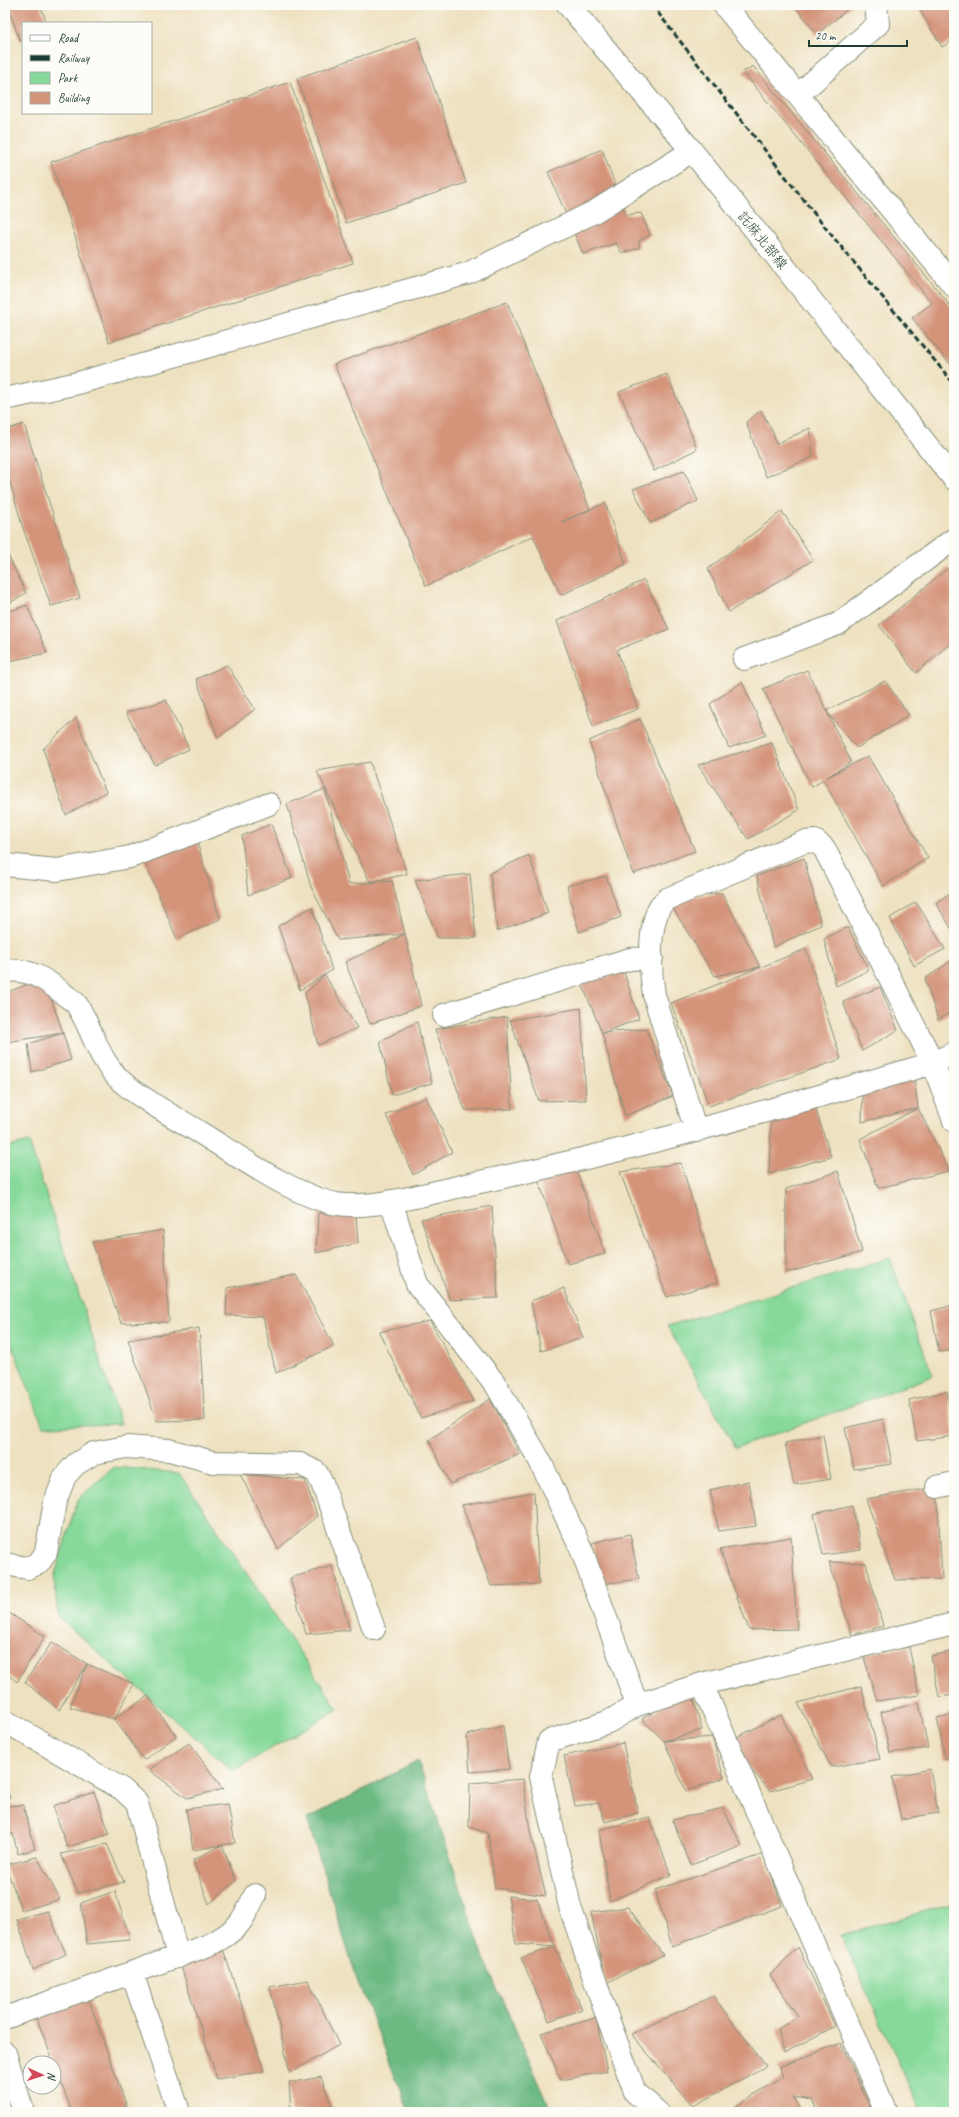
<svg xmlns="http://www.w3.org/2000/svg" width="959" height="2117" viewBox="0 0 959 2117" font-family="Caveat,'Klee One',sans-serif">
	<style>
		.green { fill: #86d99a; stroke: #528b67 }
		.forest { fill: #6cb982; stroke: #467b5b }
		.building { fill: #d4947a }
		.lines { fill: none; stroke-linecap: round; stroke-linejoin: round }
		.minor-casing { stroke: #868f7a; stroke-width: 24 }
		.major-casing { stroke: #868f7a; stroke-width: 24 }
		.minor { stroke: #fff; stroke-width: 22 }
		.major { stroke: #fff; stroke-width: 22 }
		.rail { stroke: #1f3d34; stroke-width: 3; stroke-dasharray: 6 3; stroke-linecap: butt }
		.labels { text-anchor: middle; stroke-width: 4; stroke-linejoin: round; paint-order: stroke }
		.street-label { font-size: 14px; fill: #1f3d34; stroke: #fdfcf7 }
	</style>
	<rect width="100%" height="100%" fill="#fdfcf7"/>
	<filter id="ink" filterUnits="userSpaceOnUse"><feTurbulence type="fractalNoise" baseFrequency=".025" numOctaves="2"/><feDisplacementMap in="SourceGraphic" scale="8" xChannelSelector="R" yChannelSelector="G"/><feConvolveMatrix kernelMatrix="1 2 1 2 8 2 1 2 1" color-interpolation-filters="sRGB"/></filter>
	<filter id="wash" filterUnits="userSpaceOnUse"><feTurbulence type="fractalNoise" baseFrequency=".012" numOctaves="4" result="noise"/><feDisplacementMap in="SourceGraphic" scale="16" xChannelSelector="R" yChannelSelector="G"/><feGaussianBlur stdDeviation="0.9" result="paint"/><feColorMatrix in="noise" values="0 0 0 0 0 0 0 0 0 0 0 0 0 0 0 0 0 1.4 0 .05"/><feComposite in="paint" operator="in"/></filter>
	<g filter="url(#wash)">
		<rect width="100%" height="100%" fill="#eee1c0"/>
		<path class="green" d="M 29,1142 L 121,1424 L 43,1426 L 5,1327 L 5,1148 Z
			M 890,1258 L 933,1376 L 736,1448 L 667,1326 Z
			M 114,1467 L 179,1473 L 338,1709 L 233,1771 L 58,1617 L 54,1577 L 78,1499 Z
			M 954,1903 L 954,2112 L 921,2112 L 841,1935 Z"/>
		<path class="forest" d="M 418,1761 L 485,1961 L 552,2112 L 409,2112 L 357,1980 L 307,1819 Z"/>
		<g id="blocks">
			<path class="building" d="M 7,5 L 40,5 L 47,23 L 23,23 L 23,40 L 20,41 Z
				M 794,5 L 853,5 L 817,34 Z
				M 917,5 L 954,5 L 954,40 L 942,47 Z
				M 417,37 L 466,183 L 346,223 L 297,78 Z
				M 753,66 L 954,310 L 954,369 L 912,318 L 932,303 L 743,72 Z
				M 290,82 L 353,263 L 109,342 L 51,162 Z
				M 602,149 L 626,215 L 641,213 L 650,235 L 639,241 L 639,248 L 622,253 L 616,243 L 583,254 L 548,172 Z
				M 507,302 L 590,509 L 562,522 L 605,503 L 626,564 L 561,595 L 533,536 L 426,586 L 334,364 Z
				M 667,374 L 697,449 L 654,471 L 619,392 Z
				M 761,410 L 773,433 L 776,444 L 810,428 L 813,457 L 766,477 L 746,422 Z
				M 24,424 L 80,598 L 51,606 L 22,525 L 5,465 L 5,430 Z
				M 684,471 L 698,501 L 650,523 L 633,489 Z
				M 782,511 L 813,560 L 729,612 L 708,569 Z
				M 7,553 L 26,593 L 5,606 L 5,554 Z
				M 948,568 L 954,574 L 954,640 L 916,673 L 879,625 Z
				M 644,580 L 669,629 L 617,650 L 638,709 L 593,726 L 557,621 Z
				M 27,605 L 47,653 L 5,662 L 5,613 Z
				M 227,665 L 255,709 L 218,738 L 196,679 Z
				M 807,670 L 851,762 L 826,778 L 868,756 L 928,858 L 883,886 L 823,780 L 812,787 L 763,689 Z
				M 885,681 L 909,715 L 857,748 L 826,711 Z
				M 742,682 L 766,735 L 729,748 L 710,704 Z
				M 166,700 L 189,749 L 155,765 L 126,713 Z
				M 76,718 L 106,792 L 66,815 L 43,749 Z
				M 640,719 L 695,851 L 633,874 L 589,741 Z
				M 772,743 L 799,810 L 748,839 L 698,765 Z
				M 370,762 L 407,874 L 370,882 L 317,771 Z
				M 325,789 L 349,884 L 392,881 L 405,934 L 338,940 L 311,887 L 287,804 Z
				M 271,824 L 292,878 L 248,895 L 242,836 Z
				M 197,842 L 220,919 L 177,939 L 143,858 Z
				M 529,855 L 548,913 L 497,931 L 490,873 Z
				M 804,858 L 821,925 L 773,947 L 757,876 Z
				M 470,874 L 476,938 L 438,938 L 415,880 Z
				M 606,876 L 621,917 L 579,932 L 567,886 Z
				M 954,890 L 954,933 L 936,903 Z
				M 722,893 L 760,967 L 715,976 L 667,899 Z
				M 916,902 L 945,949 L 914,966 L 890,918 Z
				M 312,907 L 332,970 L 300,990 L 278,926 Z
				M 848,927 L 869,970 L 836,986 L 824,939 Z
				M 405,934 L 421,1006 L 370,1024 L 345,962 Z
				M 806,949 L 841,1059 L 709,1106 L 671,1003 Z
				M 952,960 L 954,964 L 954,1010 L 938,1020 L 925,979 Z
				M 624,972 L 639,1019 L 602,1033 L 582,984 Z
				M 325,975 L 357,1028 L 318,1045 L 305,993 Z
				M 44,978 L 63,1033 L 7,1042 L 5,1037 L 5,993 Z
				M 880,987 L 898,1030 L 862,1051 L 843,1002 Z
				M 581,1008 L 586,1100 L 539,1101 L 510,1020 Z
				M 507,1017 L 512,1109 L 465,1110 L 435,1029 Z
				M 417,1022 L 432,1083 L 392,1095 L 380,1041 Z
				M 646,1029 L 673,1096 L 625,1116 L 602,1033 Z
				M 63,1033 L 71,1060 L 32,1072 L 28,1044 Z
				M 913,1069 L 918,1108 L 862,1122 L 863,1084 Z
				M 426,1097 L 452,1152 L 413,1175 L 386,1115 Z
				M 812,1098 L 831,1157 L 769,1174 L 771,1124 Z
				M 918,1108 L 949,1171 L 878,1188 L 860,1139 Z
				M 573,1160 L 605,1254 L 568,1264 L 539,1182 Z
				M 681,1163 L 717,1283 L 667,1297 L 620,1172 Z
				M 838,1171 L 862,1252 L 786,1273 L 786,1189 Z
				M 492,1206 L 498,1298 L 450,1300 L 421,1219 Z
				M 318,1213 L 356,1214 L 358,1243 L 316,1253 Z
				M 163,1230 L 169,1322 L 121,1323 L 92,1242 Z
				M 296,1275 L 334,1346 L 276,1373 L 263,1317 L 226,1315 L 227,1288 Z
				M 564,1288 L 583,1338 L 541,1351 L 531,1301 Z
				M 954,1305 L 954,1350 L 939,1352 L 931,1311 Z
				M 430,1321 L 474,1401 L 421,1418 L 379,1332 Z
				M 199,1328 L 205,1420 L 157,1421 L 128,1340 Z
				M 947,1391 L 954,1436 L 917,1441 L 909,1400 Z
				M 490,1399 L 520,1454 L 450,1484 L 429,1440 Z
				M 883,1419 L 892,1464 L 854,1469 L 845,1428 Z
				M 823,1435 L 831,1479 L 794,1485 L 785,1443 Z
				M 240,1474 L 305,1480 L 317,1516 L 278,1549 Z
				M 749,1481 L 756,1526 L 719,1531 L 710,1490 Z
				M 937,1487 L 942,1579 L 895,1580 L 866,1499 Z
				M 534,1492 L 539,1584 L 491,1586 L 462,1505 Z
				M 852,1505 L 861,1550 L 823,1555 L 814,1514 Z
				M 630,1534 L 639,1579 L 601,1584 L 592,1543 Z
				M 791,1537 L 797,1629 L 749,1630 L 720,1549 Z
				M 829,1562 L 866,1563 L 883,1626 L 852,1635 Z
				M 332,1566 L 350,1630 L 306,1634 L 290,1578 Z
				M 9,1613 L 45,1636 L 17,1682 L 5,1672 L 5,1620 Z
				M 52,1642 L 87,1664 L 59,1710 L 25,1682 Z
				M 909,1647 L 919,1695 L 877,1701 L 863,1654 Z
				M 954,1651 L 954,1695 L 939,1697 L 931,1656 Z
				M 87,1664 L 134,1684 L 114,1719 L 70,1707 Z
				M 861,1686 L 880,1759 L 831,1767 L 798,1703 Z
				M 691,1688 L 702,1730 L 664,1741 L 642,1719 Z
				M 148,1696 L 176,1736 L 144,1760 L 114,1719 Z
				M 919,1703 L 928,1748 L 890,1753 L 881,1712 Z
				M 954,1714 L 954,1758 L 945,1759 L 937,1718 Z
				M 781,1715 L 812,1779 L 770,1791 L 727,1742 Z
				M 503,1726 L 509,1769 L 470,1772 L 467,1735 Z
				M 712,1737 L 724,1778 L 686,1791 L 664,1741 Z
				M 189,1743 L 223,1789 L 187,1798 L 149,1770 Z
				M 623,1743 L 638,1813 L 605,1822 L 599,1803 L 575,1806 L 564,1756 Z
				M 930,1769 L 938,1813 L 901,1819 L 892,1777 Z
				M 523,1779 L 530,1831 L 546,1896 L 495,1888 L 488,1833 L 469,1827 L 470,1783 Z
				M 5,1785 L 10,1798 L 5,1799 Z
				M 94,1792 L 110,1834 L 67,1847 L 53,1806 Z
				M 228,1804 L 235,1843 L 193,1850 L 186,1809 Z
				M 23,1805 L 35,1849 L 18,1854 L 13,1834 L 5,1834 L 5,1806 Z
				M 723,1808 L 742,1846 L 691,1865 L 672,1820 Z
				M 649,1817 L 671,1875 L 610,1901 L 599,1830 Z
				M 107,1844 L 124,1882 L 78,1893 L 61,1854 Z
				M 222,1845 L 236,1881 L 209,1904 L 193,1860 Z
				M 764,1854 L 782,1906 L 672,1946 L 655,1890 Z
				M 37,1857 L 60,1899 L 22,1911 L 5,1865 Z
				M 115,1891 L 130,1940 L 87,1944 L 81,1903 Z
				M 508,1896 L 537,1899 L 555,1947 L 516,1944 Z
				M 628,1907 L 663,1955 L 606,1983 L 591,1912 Z
				M 48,1911 L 66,1954 L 33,1970 L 17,1919 Z
				M 222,1946 L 264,2071 L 217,2079 L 178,1957 Z
				M 555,1947 L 582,2009 L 549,2021 L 521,1958 Z
				M 798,1947 L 835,2026 L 784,2053 L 778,2029 L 798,2016 L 770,1975 Z
				M 308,1980 L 339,2045 L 290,2073 L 270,1987 Z
				M 713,1996 L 766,2066 L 693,2106 L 631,2034 Z
				M 88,1997 L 127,2107 L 111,2112 L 72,2112 L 33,2008 Z
				M 596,2018 L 607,2071 L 561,2080 L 541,2033 Z
				M 841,2043 L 872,2112 L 818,2112 L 812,2100 L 793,2097 L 801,2112 L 726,2112 L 783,2077 L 779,2067 Z
				M 321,2077 L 334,2112 L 291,2112 L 289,2083 Z"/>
		</g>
	</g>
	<g filter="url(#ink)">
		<use href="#blocks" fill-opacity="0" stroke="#868f7a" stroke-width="1"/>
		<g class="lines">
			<defs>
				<path id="minor" d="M 724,5 L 954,286
					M 798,95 L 878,24 L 876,5
					M 5,399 L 78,383 L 469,273 L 594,212 L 692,151
					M 744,659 L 838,624 L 954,539
					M 5,865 L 57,870 L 130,857 L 269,804
					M 5,971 C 30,968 47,980 65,995 C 69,998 74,1001 77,1005 C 93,1030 98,1060 121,1081 C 144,1101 173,1116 199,1132 C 237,1155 294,1196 337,1204 C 374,1210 433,1192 470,1184 C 626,1152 780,1108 933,1063 L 954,1053
					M 444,1015 L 630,959 L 652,958
					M 696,1131 L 654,995 C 650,971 648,931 659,908 C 660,905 664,902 667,899 L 804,842 L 815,841 L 824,848 L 933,1063 L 954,1121
					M 391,1201 L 417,1284 L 496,1385 L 540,1461 L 582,1551 L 637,1705 L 702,1684 L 886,2112
					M 937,1487 L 954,1483
					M 5,1564 L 27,1568 L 39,1563 L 46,1552 L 55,1502 L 65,1476 L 76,1464 L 94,1453 L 126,1447 L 169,1450 L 213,1462 L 300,1464 L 316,1472 L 322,1483 L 374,1629
					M 702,1684 L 954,1624
					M 637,1705 L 608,1722 L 549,1741 L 541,1777 L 570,1907 L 608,2019 L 635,2092 L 657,2112
					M 5,1721 L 122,1789 L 137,1803 L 178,1957
					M 132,1973 L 179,2112
					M 5,2018 L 209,1945 C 237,1931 242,1923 255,1895"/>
				<path id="major" d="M 568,5 L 692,151 L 954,479
					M 5,2053 L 23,2112"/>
			</defs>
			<use href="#minor" class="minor-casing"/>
			<use href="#major" class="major-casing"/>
			<use href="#minor" class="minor"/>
			<use href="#major" class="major"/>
			<path class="rail" d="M 652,5 L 824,226 L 954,384"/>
		</g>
	</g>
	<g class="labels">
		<g class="street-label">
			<text transform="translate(763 240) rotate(51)" y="5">託麻北部線</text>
		</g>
	</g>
	<rect width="959" height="2117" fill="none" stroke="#fdfcf7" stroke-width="20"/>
	<rect x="22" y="22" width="130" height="92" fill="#fdfcf7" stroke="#a4b0a9"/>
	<rect x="30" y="35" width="20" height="6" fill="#ffffff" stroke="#a4b0a9"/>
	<text x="58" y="42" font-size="12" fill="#1f3d34">Road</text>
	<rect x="30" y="55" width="20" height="6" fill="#1f3d34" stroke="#a4b0a9"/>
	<text x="58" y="62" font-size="12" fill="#1f3d34">Railway</text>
	<rect x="30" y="72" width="20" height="12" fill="#86d99a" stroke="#a4b0a9"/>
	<text x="58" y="82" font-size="12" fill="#1f3d34">Park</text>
	<rect x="30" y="92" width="20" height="12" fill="#d4947a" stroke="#a4b0a9"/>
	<text x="58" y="102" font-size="12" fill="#1f3d34">Building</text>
	<g transform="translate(42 2075) rotate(93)"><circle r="19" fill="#fdfcf7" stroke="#a4b0a9"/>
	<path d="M0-3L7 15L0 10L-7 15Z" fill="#d1495b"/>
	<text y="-6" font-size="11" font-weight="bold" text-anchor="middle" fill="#1f3d34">N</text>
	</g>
	<path d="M809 40v6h98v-6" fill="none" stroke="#1f3d34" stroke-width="2"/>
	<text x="815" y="40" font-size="12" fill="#1f3d34" stroke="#fdfcf7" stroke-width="3" paint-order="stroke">20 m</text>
</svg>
